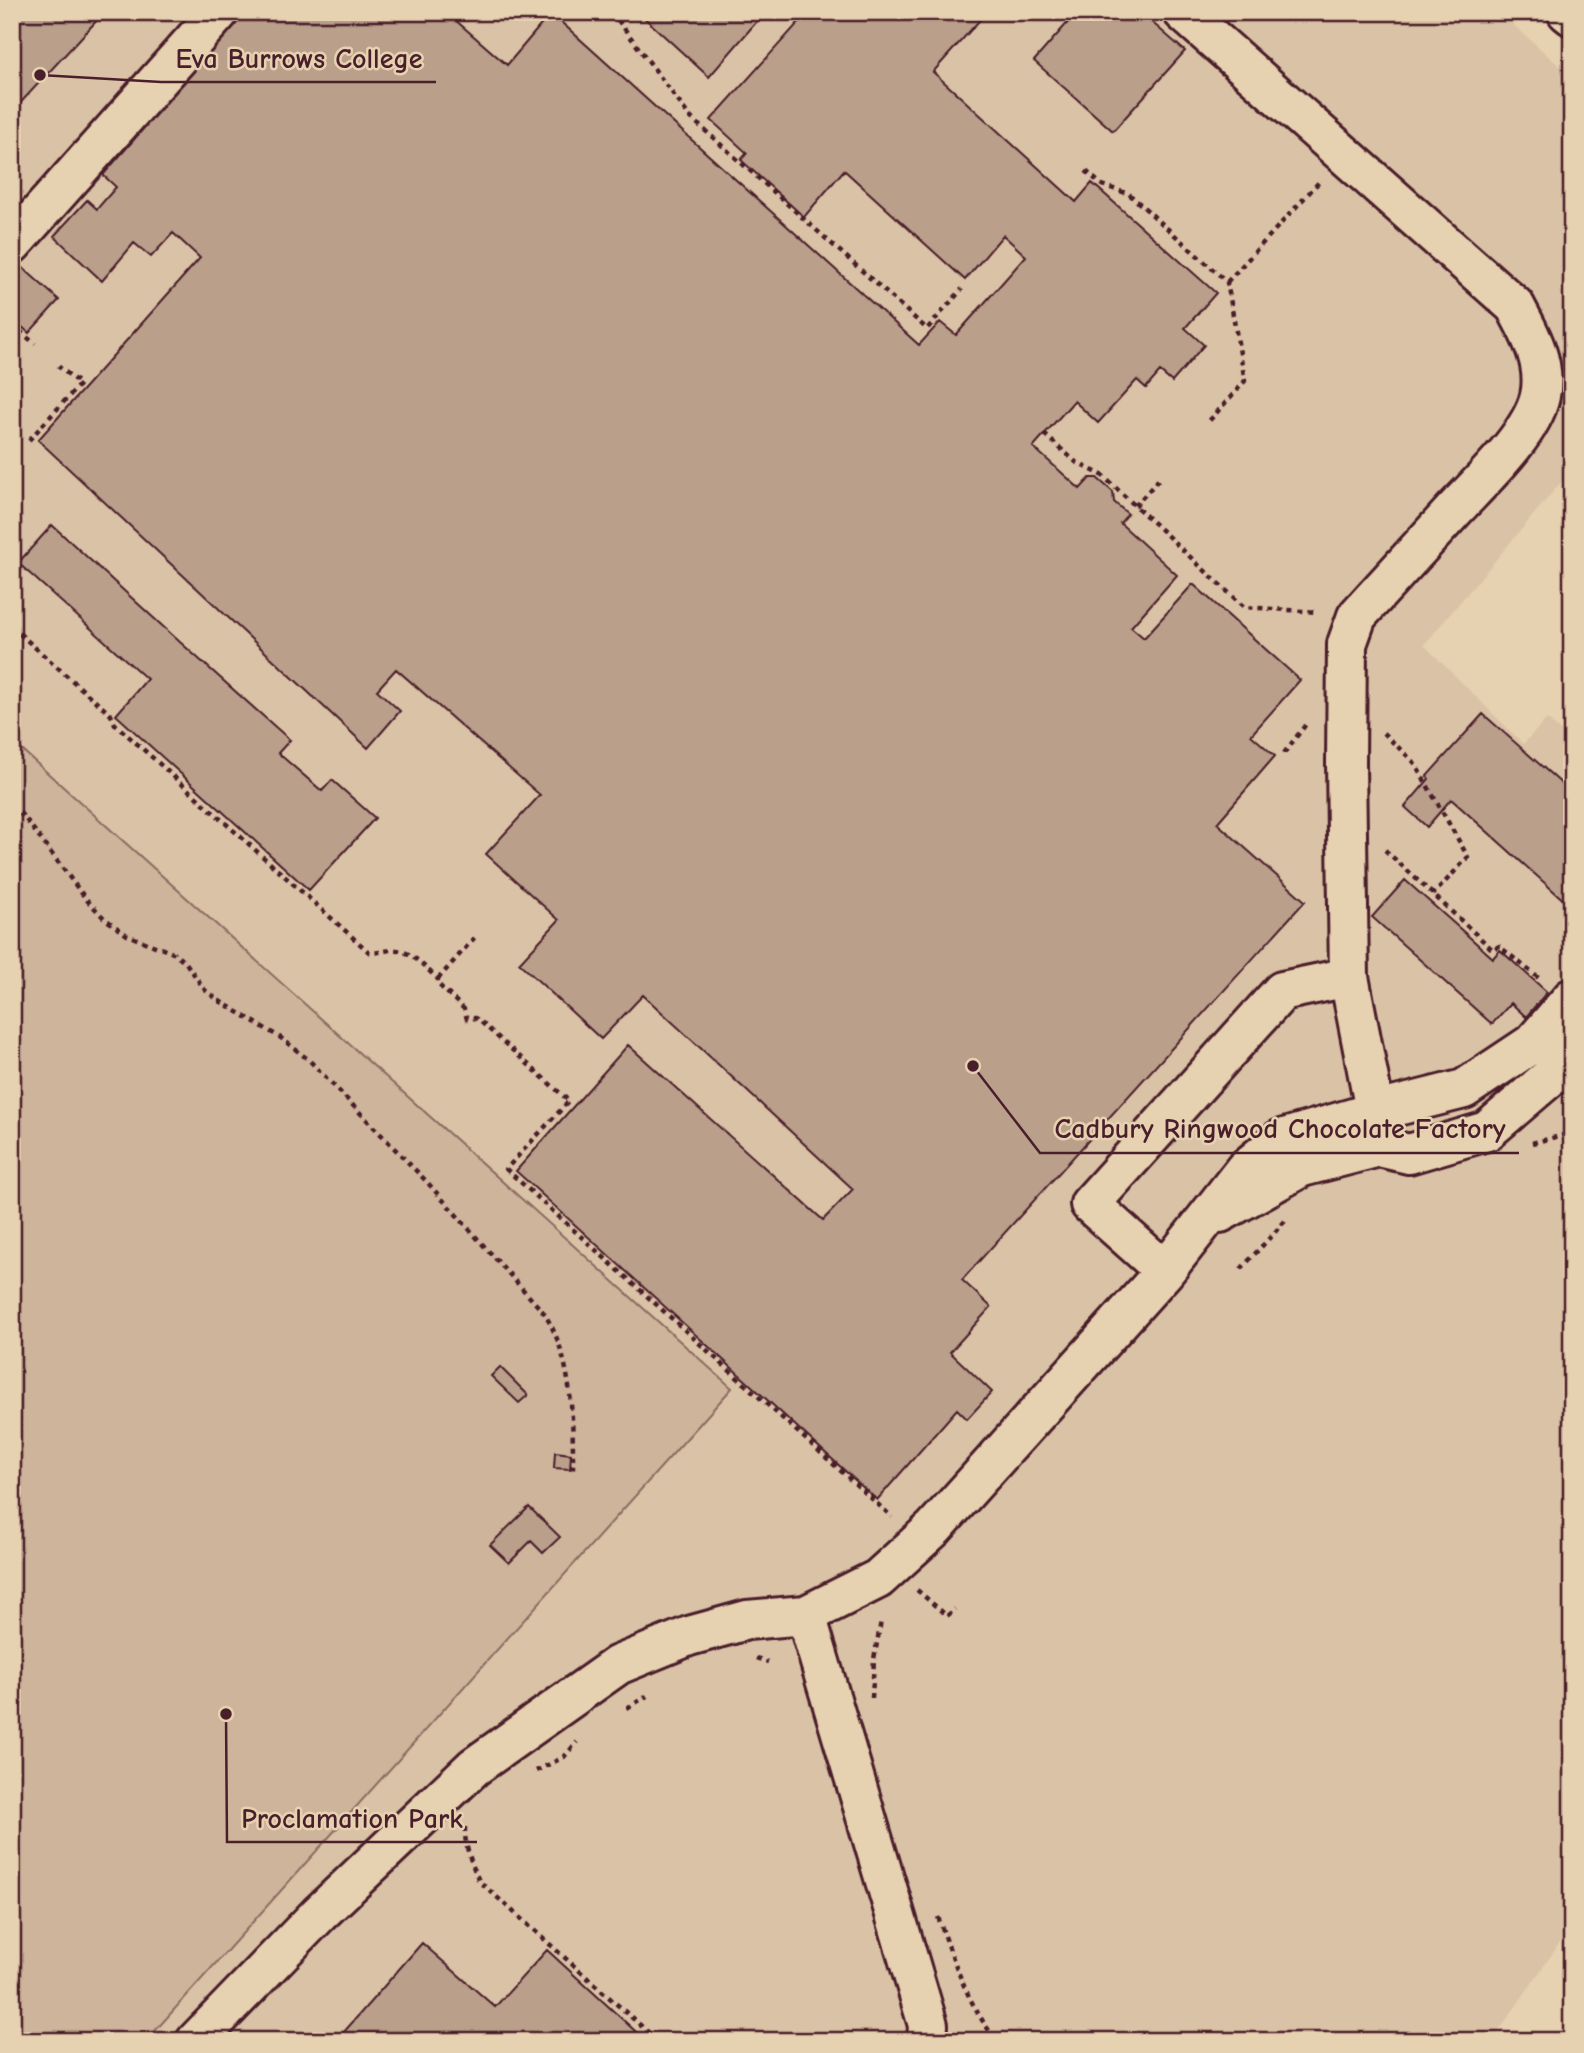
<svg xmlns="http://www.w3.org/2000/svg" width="1584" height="2053" viewBox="0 0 1584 2053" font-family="'Comic Neue',sans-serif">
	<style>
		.built { fill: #d9c2a5 }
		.green { fill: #cdb49a; stroke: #8c6a62; stroke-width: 2 }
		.building { fill: #ba9f8b; stroke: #4a1f2b; stroke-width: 2 }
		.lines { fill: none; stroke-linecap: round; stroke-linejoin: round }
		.minor-casing { stroke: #4a1f2b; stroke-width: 44 }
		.major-casing { stroke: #4a1f2b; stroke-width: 44 }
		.path { stroke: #4a1f2b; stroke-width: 4.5; stroke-dasharray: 5 5; stroke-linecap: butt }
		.minor { stroke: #e6d1b0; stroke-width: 38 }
		.major { stroke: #e6d1b0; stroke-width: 38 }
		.leader { fill: none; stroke: #4a1f2b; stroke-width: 2.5 }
		.callout-dot { fill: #4a1f2b; stroke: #e6d1b0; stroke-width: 2.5 }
		.callout-label { font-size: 28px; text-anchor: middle; font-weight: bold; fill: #4a1f2b; stroke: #e6d1b0; stroke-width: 5; stroke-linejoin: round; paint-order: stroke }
	</style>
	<rect width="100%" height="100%" fill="#e6d1b0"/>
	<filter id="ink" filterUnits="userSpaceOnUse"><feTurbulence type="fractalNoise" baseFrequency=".0143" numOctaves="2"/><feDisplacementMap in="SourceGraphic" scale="14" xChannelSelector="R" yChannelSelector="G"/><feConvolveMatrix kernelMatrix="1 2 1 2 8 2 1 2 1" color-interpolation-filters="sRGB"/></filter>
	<g filter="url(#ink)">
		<path class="built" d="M 12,12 L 1499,12 L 1572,77 L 1572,469 L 1424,645 L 1523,744 L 1547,719 L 1572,741 L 1572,1925 L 1492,2041 L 146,2041 L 732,1388 L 12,741 Z"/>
		<path class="green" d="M 12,741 L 732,1388 L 146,2041 L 12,2041 Z"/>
		<path class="building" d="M 12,12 L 94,12 L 100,17 L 12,112 Z
			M 245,12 L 446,12 L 507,65 L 551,13 L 919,345 L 940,322 L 956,335 L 1026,256 L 1003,235 L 965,280 L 844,170 L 804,217 L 741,160 L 747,153 L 711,120 L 808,12 L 987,12 L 933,72 L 1076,202 L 1092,183 L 1216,293 L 1185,328 L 1204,345 L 1172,382 L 1160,372 L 1146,388 L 1137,380 L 1098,423 L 1074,401 L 1033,447 L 1080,489 L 1090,478 L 1097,478 L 1113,492 L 1114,502 L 1128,514 L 1120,523 L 1177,575 L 1131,627 L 1144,638 L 1193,584 L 1300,680 L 1251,735 L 1275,756 L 1217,823 L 1305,901 L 962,1280 L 991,1307 L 950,1352 L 992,1392 L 967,1419 L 957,1409 L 877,1500 L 516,1171 L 628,1045 L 823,1220 L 853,1189 L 643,995 L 601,1039 L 519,963 L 559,920 L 486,854 L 540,795 L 396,669 L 377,690 L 400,711 L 368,748 L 38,440 L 200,258 L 173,233 L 151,257 L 134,243 L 102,281 L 54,236 L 87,200 L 97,209 L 116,187 L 103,175 Z
			M 638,12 L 765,12 L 709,77 Z
			M 1077,12 L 1140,12 L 1185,51 L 1113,131 L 1034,61 Z
			M 22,267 L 59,300 L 29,333 L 12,318 L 12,277 Z
			M 52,525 L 181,643 L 290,740 L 278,753 L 322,791 L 332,780 L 375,818 L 309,890 L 116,715 L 147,679 L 18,563 Z
			M 1483,714 L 1572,793 L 1572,812 L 1570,815 L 1572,817 L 1572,898 L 1567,903 L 1451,799 L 1427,827 L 1405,807 L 1429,779 L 1427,776 Z
			M 1405,880 L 1493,958 L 1500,950 L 1547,992 L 1526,1017 L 1511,1003 L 1492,1024 L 1372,917 Z
			M 500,1367 L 528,1395 L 519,1403 L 491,1376 Z
			M 555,1452 L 571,1454 L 570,1469 L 554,1468 Z
			M 529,1507 L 560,1537 L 543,1553 L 531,1541 L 509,1563 L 490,1545 Z
			M 422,1943 L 495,2007 L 547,1950 L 646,2041 L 336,2041 Z"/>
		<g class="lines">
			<defs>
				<path id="minor" d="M 1183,12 L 1515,306 C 1530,334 1547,363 1540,396 C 1532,434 1481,481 1454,510 C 1422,545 1389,581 1357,616 L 1347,644 L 1346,763 L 1349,977 L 1372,1095 L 1377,1111 L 1379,1147
					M 12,244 L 219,12
					M 1220,1213 L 1302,1167 L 1379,1147 L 1409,1154 L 1487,1131 L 1557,1071 L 1572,1054
					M 1165,1271 L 1090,1204 L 1282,991 L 1349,977
					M 806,1615 L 928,2025 L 927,2041
					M 196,2041 L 319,1914 L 474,1767 L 618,1665 L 689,1636 L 747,1620 L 806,1615 L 878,1579 L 934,1528 L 1165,1271 L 1245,1169 L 1281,1139 L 1377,1111 L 1464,1089 L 1533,1043 L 1572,998"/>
				<path id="major" d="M 1567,12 L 1572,16"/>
			</defs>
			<use href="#minor" class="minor-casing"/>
			<use href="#major" class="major-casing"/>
			<path class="path" d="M 612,12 L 690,117 L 927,329 L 962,289
				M 1086,171 L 1102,185 L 1129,194 L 1227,282 L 1245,381 L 1209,421
				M 1227,282 L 1319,182
				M 12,324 L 35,344
				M 1044,434 L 1077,463 L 1102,475 L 1244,607 L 1318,612
				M 29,440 L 80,384 L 58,366
				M 1135,506 L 1159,479
				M 12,627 L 111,715 L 115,724 L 369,952 C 379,954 387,949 397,950 C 413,952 427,970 438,979 L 438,984 L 464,1009 L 467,1019 L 475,1018 L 481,1022 L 569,1101 L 506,1169 L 892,1517
				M 1383,733 L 1414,762 L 1468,857 L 1433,895
				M 1284,753 L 1307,723
				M 12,806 L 24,817 L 86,899 L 104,918 L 127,935 L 173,953 L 186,963 L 205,990 L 218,1000 L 281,1038 L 309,1060 L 427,1182 L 544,1313 C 573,1359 573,1418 573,1471
				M 1385,850 L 1493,950 L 1499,946 L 1541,980
				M 438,979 L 476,936
				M 1532,1143 L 1572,1133
				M 1570,1176 L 1572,1174
				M 1241,1269 L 1286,1220
				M 917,1590 L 947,1616 L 955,1609
				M 756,1658 L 768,1662
				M 872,1698 L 874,1659 L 881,1621
				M 627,1708 L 647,1696
				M 536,1771 L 564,1757 L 577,1742
				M 465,1827 C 464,1846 472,1864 479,1881 L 658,2041
				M 938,1917 C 955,1963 966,2002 997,2041"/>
			<use href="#minor" class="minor"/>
			<use href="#major" class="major"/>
		</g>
	</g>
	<path class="leader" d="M40 75L161 82H436M973 1066L1040 1153H1519M226 1714L227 1842H477"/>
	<g class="callout-dot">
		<circle cx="40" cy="75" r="7"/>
		<circle cx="973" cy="1066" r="7"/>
		<circle cx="226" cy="1714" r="7"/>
	</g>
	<g class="callout-label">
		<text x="299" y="68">Eva Burrows College</text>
		<text x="1280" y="1138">Cadbury Ringwood Chocolate Factory</text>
		<text x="352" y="1828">Proclamation Park</text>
	</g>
	<rect width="1584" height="2053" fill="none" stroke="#e6d1b0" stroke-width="42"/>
	<rect x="21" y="21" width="1542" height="2011" fill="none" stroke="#4a1f2b" stroke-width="2.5" filter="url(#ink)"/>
</svg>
